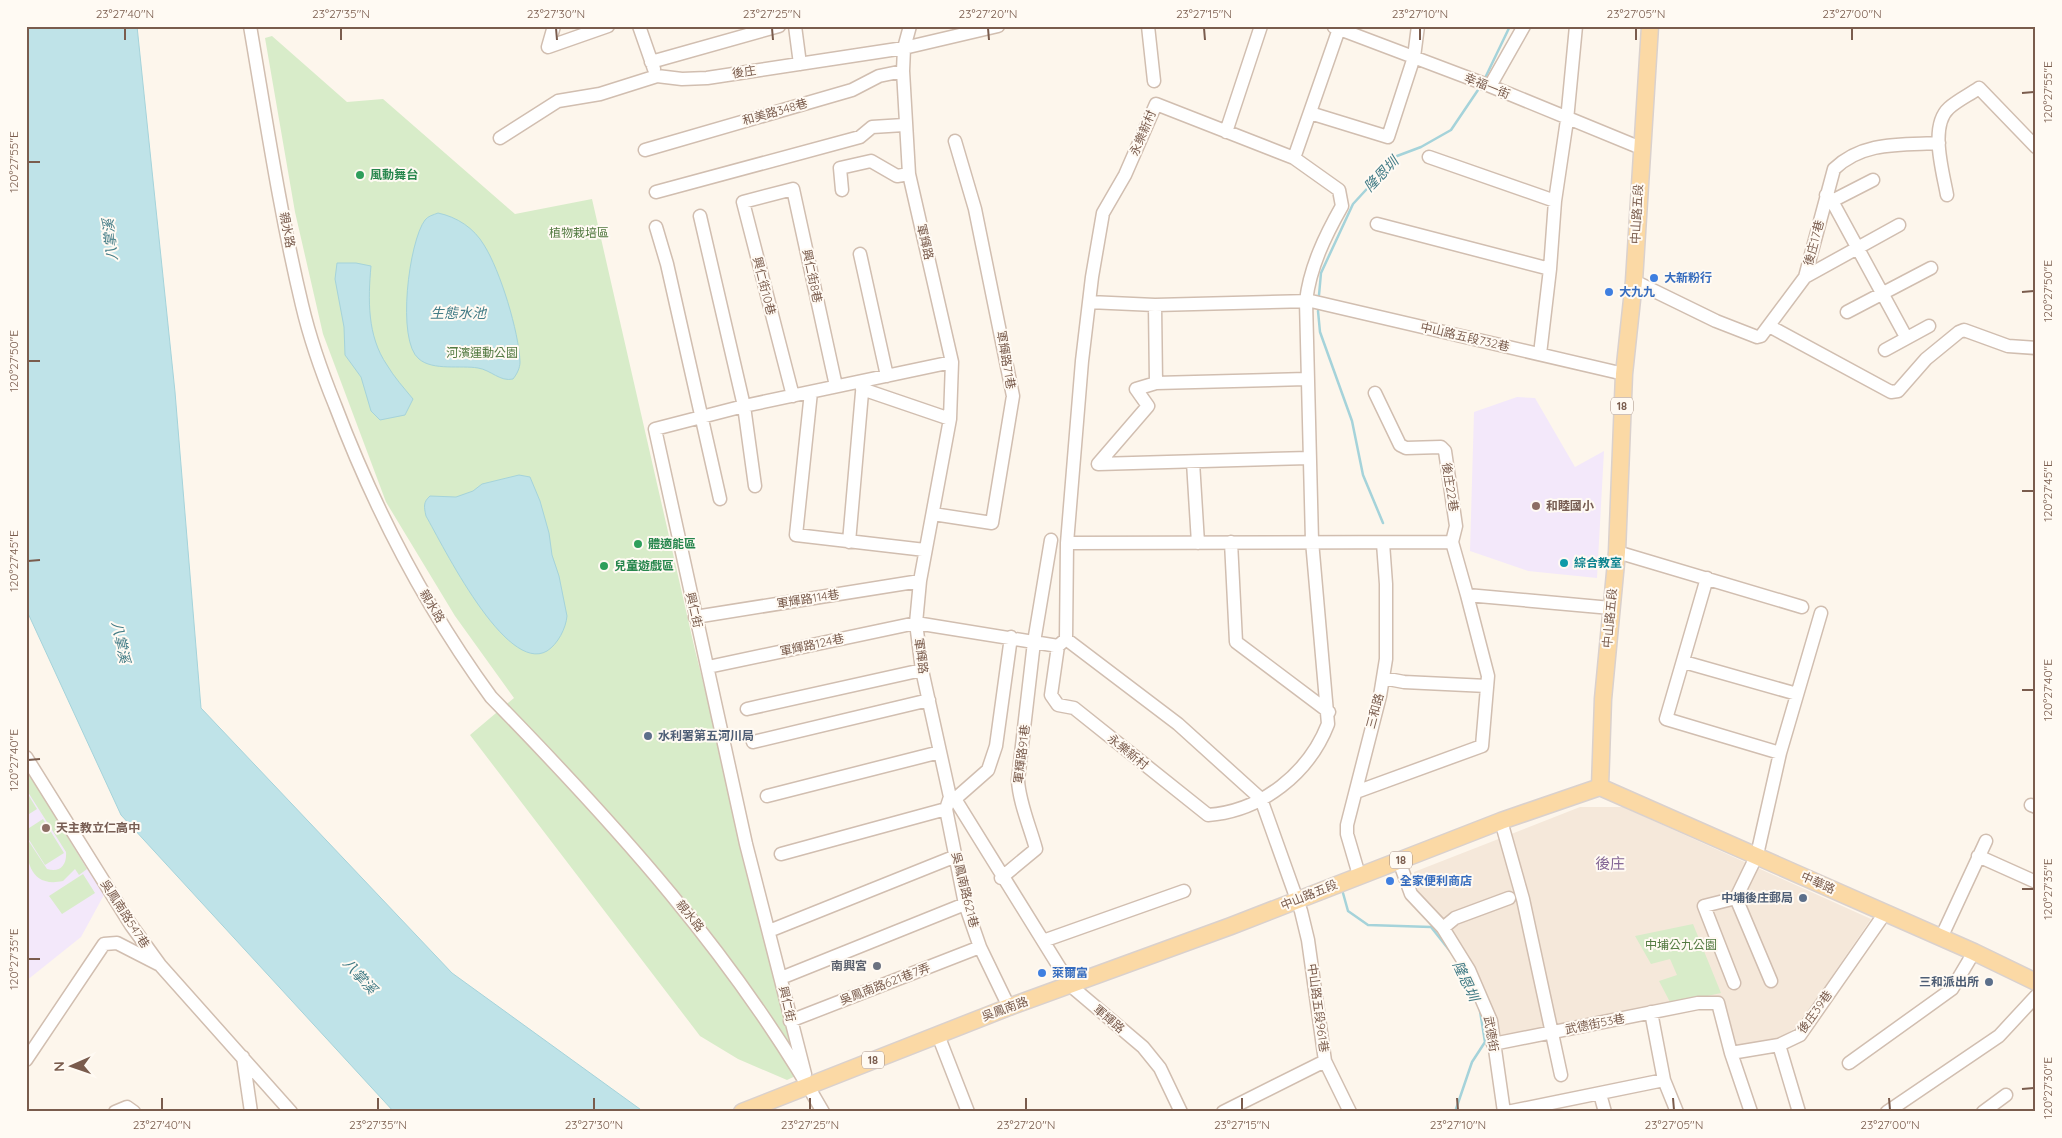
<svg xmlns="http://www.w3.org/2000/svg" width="2062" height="1138" viewBox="0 0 2062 1138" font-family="Quicksand,'Noto Sans TC',sans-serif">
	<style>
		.residential { fill: #f5e8da }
		.education { fill: #f3e8fa }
		.green { fill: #d8ecc9 }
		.water { fill: #bfe3e8; stroke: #a5d3da }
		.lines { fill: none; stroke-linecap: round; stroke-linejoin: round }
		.stream { stroke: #a5d3da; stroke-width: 2.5 }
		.minor-casing { stroke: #d1beb0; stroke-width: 15 }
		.major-casing { stroke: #dad1cd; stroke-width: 19 }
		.minor { stroke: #fff; stroke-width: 12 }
		.major { stroke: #fbd9a5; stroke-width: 16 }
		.ticks { fill: none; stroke: #7a5c4d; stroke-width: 2 }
		.leisure-dot { fill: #2e9e5b; stroke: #fffaf3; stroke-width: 2 }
		.shop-dot { fill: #3f7fe0; stroke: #fffaf3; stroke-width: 2 }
		.education-dot { fill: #8d6e63; stroke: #fffaf3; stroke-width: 2 }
		.culture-dot { fill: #0f9aa8; stroke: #fffaf3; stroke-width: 2 }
		.service-dot { fill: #5c6f8a; stroke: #fffaf3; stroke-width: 2 }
		.worship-dot { fill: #6b7280; stroke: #fffaf3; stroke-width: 2 }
		.labels { text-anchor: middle; stroke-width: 4; stroke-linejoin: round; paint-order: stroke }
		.shield { fill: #fffaf3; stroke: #a28b7f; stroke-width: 1 }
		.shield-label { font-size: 11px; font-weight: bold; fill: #7a5c4d }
		.street-label { font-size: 12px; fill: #7a5c4d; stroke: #fffaf3 }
		.leisure-label { font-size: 12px; font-weight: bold; fill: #27864d; stroke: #fffaf3; text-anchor: start }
		.park-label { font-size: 12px; fill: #537a41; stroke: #fffaf3 }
		.shop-label { font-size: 12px; font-weight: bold; fill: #366cbe; stroke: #fffaf3; text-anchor: start }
		.education-label { font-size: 12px; font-weight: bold; fill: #785e54; stroke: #fffaf3; text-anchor: start }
		.culture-label { font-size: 12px; font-weight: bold; fill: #0d838f; stroke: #fffaf3; text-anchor: start }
		.service-label { font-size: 12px; font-weight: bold; fill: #4e5e75; stroke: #fffaf3; text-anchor: end }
		.worship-label { font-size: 12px; font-weight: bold; fill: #5b616d; stroke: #fffaf3; text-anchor: end }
		.water-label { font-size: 14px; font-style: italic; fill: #437c86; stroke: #fffaf3 }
		.quarter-label { font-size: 15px; fill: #846695; stroke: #fffaf3 }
		.neatline { fill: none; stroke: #7a5c4d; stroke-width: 2 }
		.ticks-label { font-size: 12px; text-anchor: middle; fill: #7a5c4d }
	</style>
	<rect width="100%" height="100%" fill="#fdf6ec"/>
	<path class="residential" d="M 1580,807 L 1623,807 L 1871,919 L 1797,1027 L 1774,1041 L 1735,1048 L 1723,1001 L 1496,1039 L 1438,916 L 1416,889 L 1414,872 Z"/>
	<path class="education" d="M 1517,397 L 1535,398 L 1575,467 L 1604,451 L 1597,578 L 1528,571 L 1470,551 L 1474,412 Z
		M 26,762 L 105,893 L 81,937 L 26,981 Z"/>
	<path class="green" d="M 272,36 L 347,102 L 383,99 L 515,214 L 592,199 L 695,650 L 802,1073 L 787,1080 L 738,1059 L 700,1036 L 470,735 L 514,698 L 455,616 L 386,502 L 323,334 L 295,212 L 265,38 Z
		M 26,769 L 87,869 L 79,875 L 75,869 L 63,881 C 31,888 26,862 26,837 L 47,869 C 60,873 67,865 66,852 L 26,789 Z
		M 26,791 L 37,809 L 26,816 Z
		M 43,819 L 64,853 L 45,865 L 26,835 L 26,830 Z
		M 83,874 L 95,893 L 62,914 L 49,896 Z
		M 1693,924 L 1721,993 L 1671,1004 L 1659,981 L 1677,975 L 1670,959 L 1651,964 L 1635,936 Z"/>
	<path class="water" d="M 26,26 L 137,26 L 175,392 L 201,708 L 452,973 L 644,1112 L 394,1112 L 121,815 L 26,609 Z
		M 438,213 C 457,217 474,228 484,245 C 500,270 519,332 520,362 C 520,368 517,374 513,379 C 500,382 491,370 478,368 C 461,365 433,371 419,359 C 396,341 409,241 425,220 C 428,216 433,215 438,213 Z
		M 337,263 L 356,263 L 371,266 C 368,299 367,336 387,365 C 394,377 404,388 413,399 L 405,415 L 380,420 L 371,411 L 361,377 L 345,355 L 344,327 L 335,279 Z
		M 519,475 L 530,477 L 540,501 L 549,533 L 552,555 L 559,576 L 567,616 C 566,628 558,644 547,651 C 506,675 442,544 426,516 C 424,507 423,502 430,496 L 456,497 L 473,491 L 482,484 Z"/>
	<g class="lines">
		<path class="stream" d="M 1486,76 L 1510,26
			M 1319,295 L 1321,273 L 1353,204 L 1397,156 L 1421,147 L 1451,130 L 1480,87
			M 1318,311 L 1320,332 L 1352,421 L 1363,475 L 1383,523
			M 1343,893 L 1348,911 L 1368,925 L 1431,927 L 1450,951
			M 1455,1112 L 1472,1062 L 1485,1042 L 1480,1011"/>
		<defs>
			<path id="minor" d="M 250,26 C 266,119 280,213 302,305 C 310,339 322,373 335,405 C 374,508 426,608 491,697 C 616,825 734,955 823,1112
				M 554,26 L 548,47 L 608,26
				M 639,26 L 654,69
				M 795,26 L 800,64
				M 910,26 L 904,48 L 903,71 L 909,174 L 952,362 L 950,419 L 920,581 L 916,623 L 922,670 L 950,797 L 955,799 L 1071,986 L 1143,1047 L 1160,1068 L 1181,1112
				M 1148,26 L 1154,81
				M 1334,27 L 1490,86 L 1641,148
				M 651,62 L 779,26
				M 1490,86 L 1524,26
				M 1310,113 L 1388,137 L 1414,57 L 1418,26
				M 1226,132 L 1261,26
				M 500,138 L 558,101 L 600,94 L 657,76 L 682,79 L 707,78 L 904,48 L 998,26
				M 645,150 L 852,90 L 879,76 L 903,71
				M 1429,157 L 1555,201
				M 1294,158 L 1339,190 L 1342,206 C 1325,236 1310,267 1306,301 L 1312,541 L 1328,724 C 1309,773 1262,811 1208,815 L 1074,708 L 1058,705 L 1051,695 L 1058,646 L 1066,639 L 1067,543 L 1082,361 L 1092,277 L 1103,213 L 1125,175 L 1156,104 L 1294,158 L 1340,26
				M 842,190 L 840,168 L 871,161 L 897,176 L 909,174
				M 656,192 L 860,137 L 872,127 L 904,125
				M 1826,195 L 1832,201 L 1906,337
				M 1947,195 C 1943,172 1929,126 1949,108 C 1958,100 1969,95 1979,88 L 2036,147
				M 1832,201 L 1873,180
				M 700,216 L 744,406 L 755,486
				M 1377,224 L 1550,269
				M 656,227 L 667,264 L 720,499
				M 860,254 L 887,376
				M 1805,277 L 1899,225
				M 1634,281 L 1716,321 L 1757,337 L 1761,336 L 1805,277 L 1834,169 C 1863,141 1901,145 1939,143
				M 1089,302 L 1155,305 L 1311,301 L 1624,374
				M 1155,305 L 1156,383 L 1136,389 L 1148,406 L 1098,464 L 1309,458
				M 1847,312 L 1931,268
				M 1769,326 L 1891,392 L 1898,391 L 1926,359 L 1959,332 L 1964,330 L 2008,346 L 2036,348
				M 1885,350 L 1929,326
				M 1540,354 L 1550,269 L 1555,201 L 1567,120 L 1576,26
				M 1156,383 L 1306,379
				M 862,389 L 950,419
				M 811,392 L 796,535 L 925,550
				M 1375,393 L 1400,445 L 1406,448 L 1441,447 L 1445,451 L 1456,526 L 1452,542 L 1467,595 L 1611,608
				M 793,396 L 743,202 L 793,189 L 836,386
				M 1193,462 L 1198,543
				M 933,514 L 992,523 L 1013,396 L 975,209 L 955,141
				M 849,542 L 863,381
				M 1231,542 L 1236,642 L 1329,712
				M 1067,543 L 1452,542
				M 1617,552 L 1802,607
				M 1707,578 L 1666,719 L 1780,753
				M 695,617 L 920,581
				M 1066,639 L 1178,724 L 1261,799 L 1301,911 L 1308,940 L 1325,1061 L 1350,1112
				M 1684,662 L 1797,694
				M 708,667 L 916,623 L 1058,646
				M 1383,678 L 1404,682 L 1487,686
				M 747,709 L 922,670
				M 753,742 L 929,700
				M 26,757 L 131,925 L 160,965 L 291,1112
				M 1356,792 L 1482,746 L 1488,676 L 1467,595
				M 767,796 L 940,752
				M 950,797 L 946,809 L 965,904 L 980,947 L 1009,1007
				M 955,799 L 988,770 L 996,746 L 1011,637
				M 2031,805 L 2036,807
				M 1501,821 L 1523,899 L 1561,1075
				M 781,854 L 946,809
				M 1978,856 L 2036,882
				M 1399,861 L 1411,894 L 1443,928 L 1469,970 L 1491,1021 L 1504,1112
				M 1359,875 L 1347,834 L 1347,825 L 1380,696 L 1386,659 L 1386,584 L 1383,543
				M 1001,878 L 1036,849 C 1030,827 1019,802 1018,780 L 1034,642 L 1051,540
				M 1736,898 L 1771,981
				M 1443,928 L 1455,918 L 1509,898
				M 769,931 L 956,856
				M 1941,938 L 1986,841
				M 1043,941 L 1184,891
				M 781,978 L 965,904
				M 1734,983 L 1704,906 L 1736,898 L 1757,855 L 1780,753 L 1821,613
				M 1651,1012 L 1664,1080 L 1677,1112
				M 790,1021 L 980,947
				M 938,1035 L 968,1112
				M 1493,1044 L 1698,1003 L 1718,1003 L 1731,1053 L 1779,1045
				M 1731,1053 L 1751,1112
				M 243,1057 L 251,1112
				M 26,1060 L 104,944 L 117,943 L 158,964
				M 1849,1063 L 1952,989 L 1974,952
				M 805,1074 L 746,844 L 655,429 L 744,406 L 952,362
				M 1600,1094 L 1605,1112
				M 115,1112 L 127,1107 L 134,1112
				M 1223,1112 L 1325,1061
				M 1507,1112 L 1664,1080
				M 1799,1112 L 1779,1045 L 1800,1035 L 1885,913
				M 1887,1112 L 1999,1036 L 2036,996
				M 1983,1112 L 2006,1095"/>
			<path id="major" d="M 1600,787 L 1603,699 L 1617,552 L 1624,374 L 1634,281 L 1650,26
				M 1600,787 L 1974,952 L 2036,982
				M 742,1112 L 1009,1007 L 1231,926 L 1501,821 L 1600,787"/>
		</defs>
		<use href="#minor" class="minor-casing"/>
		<use href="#major" class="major-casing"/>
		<use href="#minor" class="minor"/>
		<use href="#major" class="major"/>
	</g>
	<path class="ticks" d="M 125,28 L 125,40M 341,28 L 341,40M 556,28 L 557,40M 772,28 L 773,40M 988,28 L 989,40M 1204,28 L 1205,40M 1420,28 L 1420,40M 1636,28 L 1636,40M 1852,28 L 1852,40M 2022,93 L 2034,92M 28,162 L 40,162M 2022,292 L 2034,291M 28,361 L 40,361M 2022,491 L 2034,491M 28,561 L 40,560M 2022,690 L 2034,690M 28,760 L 40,759M 2022,889 L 2034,889M 28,959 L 40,959M 2022,1089 L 2034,1088M 162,1098 L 162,1110M 378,1098 L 378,1110M 594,1098 L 594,1110M 810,1098 L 810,1110M 1026,1098 L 1026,1110M 1242,1098 L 1242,1110M 1457,1098 L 1458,1110M 1673,1098 L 1674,1110M 1889,1098 L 1890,1110"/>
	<g class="leisure-dot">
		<circle cx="360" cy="175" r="5"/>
		<circle cx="638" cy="544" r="5"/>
		<circle cx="604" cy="566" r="5"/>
	</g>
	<g class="shop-dot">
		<circle cx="1654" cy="278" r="5"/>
		<circle cx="1609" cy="292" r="5"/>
		<circle cx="1390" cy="881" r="5"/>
		<circle cx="1042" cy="973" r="5"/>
	</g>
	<g class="education-dot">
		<circle cx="1536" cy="506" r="5"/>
		<circle cx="46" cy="828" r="5"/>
	</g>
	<circle class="culture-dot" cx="1564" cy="563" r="5"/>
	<g class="service-dot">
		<circle cx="648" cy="736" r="5"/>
		<circle cx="1803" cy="898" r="5"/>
		<circle cx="1989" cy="982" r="5"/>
	</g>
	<circle class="worship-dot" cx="877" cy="966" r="5"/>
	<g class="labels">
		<g class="shield">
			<rect x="1611" y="397.5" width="22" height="17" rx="4"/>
			<rect x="1390" y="851.5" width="22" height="17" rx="4"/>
			<rect x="862" y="1051.5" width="22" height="17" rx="4"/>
		</g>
		<g class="shield-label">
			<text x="1622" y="410">18</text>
			<text x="1401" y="864">18</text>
			<text x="873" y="1064">18</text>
		</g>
		<g class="street-label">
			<text transform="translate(744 72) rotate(-9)" y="4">後庄</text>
			<text transform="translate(1487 86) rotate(22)" y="4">幸福一街</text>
			<text transform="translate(775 112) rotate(-16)" y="4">和美路348巷</text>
			<text transform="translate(1143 133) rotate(-67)" y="4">永樂新村</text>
			<text transform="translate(1637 214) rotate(-87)" y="4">中山路五段</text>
			<text transform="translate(287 230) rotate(79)" y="4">親水路</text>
			<text transform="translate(925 242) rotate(77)" y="4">軍輝路</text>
			<text transform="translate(1814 243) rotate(-75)" y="4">後庄17巷</text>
			<text transform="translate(812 276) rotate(78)" y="4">興仁街8巷</text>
			<text transform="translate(764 286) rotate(76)" y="4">興仁街10巷</text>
			<text transform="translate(1465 337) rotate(13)" y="4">中山路五段732巷</text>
			<text transform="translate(1006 360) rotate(80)" y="4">軍輝路71巷</text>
			<text transform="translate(1450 487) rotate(81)" y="4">後庄22巷</text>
			<text transform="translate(808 599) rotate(-9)" y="4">軍輝路114巷</text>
			<text transform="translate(432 606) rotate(59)" y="4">親水路</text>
			<text transform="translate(694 610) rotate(77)" y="4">興仁街</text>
			<text transform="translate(1610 618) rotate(-85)" y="4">中山路五段</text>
			<text transform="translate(812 645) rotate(-12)" y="4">軍輝路124巷</text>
			<text transform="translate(921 656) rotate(82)" y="4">軍輝路</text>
			<text transform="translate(1375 711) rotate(-75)" y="4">三和路</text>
			<text transform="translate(1128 752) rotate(39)" y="4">永樂新村</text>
			<text transform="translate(1022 754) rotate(-83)" y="4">軍輝路91巷</text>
			<text transform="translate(1818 883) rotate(24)" y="4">中華路</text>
			<text transform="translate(965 890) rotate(76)" y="4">吳鳳南路621巷</text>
			<text transform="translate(1309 895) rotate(-22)" y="4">中山路五段</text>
			<text transform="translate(125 914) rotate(57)" y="4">吳鳳南路547巷</text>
			<text transform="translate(690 916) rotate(51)" y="4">親水路</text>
			<text transform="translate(885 984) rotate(-21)" y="4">吳鳳南路621巷7弄</text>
			<text transform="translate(787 1004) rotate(77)" y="4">興仁街</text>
			<text transform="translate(1318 1008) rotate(82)" y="4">中山路五段961巷</text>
			<text transform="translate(1005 1009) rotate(-20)" y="4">吳鳳南路</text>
			<text transform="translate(1815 1012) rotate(-54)" y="4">後庄39巷</text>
			<text transform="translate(1109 1019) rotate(40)" y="4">軍輝路</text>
			<text transform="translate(1595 1024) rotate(-11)" y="4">武德街53巷</text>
			<text transform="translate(1491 1034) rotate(80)" y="4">武德街</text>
		</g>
		<g class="leisure-label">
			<text x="370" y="179">風動舞台</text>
			<text x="648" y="548">體適能區</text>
			<text x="614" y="570">兒童遊戲區</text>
		</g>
		<g class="park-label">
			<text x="579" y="237">植物栽培區</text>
			<text x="482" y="357">河濱運動公園</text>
			<text x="1681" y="949">中埔公九公園</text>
		</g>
		<g class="shop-label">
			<text x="1664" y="282">大新粉行</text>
			<text x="1619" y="296">大九九</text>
			<text x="1400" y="885">全家便利商店</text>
			<text x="1052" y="977">萊爾富</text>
		</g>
		<g class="education-label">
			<text x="1546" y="510">和睦國小</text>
			<text x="56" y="832">天主教立仁高中</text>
		</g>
		<g class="culture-label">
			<text x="1574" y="567">綜合教室</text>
		</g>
		<g class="service-label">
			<text x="658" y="740" text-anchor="start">水利署第五河川局</text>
			<text x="1793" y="902">中埔後庄郵局</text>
			<text x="1979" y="986">三和派出所</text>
		</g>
		<g class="worship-label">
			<text x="867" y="970">南興宮</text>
		</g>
		<g class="water-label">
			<text transform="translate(1381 174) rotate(-46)" y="5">隆恩圳</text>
			<text transform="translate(110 240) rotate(-96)" y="5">八掌溪</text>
			<text x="458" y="318">生態水池</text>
			<text transform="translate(121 642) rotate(78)" y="5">八掌溪</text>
			<text transform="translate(360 976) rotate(48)" y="5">八掌溪</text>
			<text transform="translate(1466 981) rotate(65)" y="5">隆恩圳</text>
		</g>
		<g class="quarter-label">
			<text x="1610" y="869">後庄</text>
		</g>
	</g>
	<rect width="2062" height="1138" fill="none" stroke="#fffaf3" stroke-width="55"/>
	<g transform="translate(72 1066) rotate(268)" stroke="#fffaf3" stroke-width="4" paint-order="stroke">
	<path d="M0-4L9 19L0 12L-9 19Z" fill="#7a5c4d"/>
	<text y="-8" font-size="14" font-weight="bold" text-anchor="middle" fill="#7a5c4d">N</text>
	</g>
	<rect x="28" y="28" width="2006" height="1082" class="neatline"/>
	<g class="ticks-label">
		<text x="125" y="18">23°27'40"N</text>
		<text x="341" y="18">23°27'35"N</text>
		<text x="556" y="18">23°27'30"N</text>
		<text x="772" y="18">23°27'25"N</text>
		<text x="988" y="18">23°27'20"N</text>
		<text x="1204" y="18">23°27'15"N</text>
		<text x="1420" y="18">23°27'10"N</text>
		<text x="1636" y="18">23°27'05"N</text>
		<text x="1852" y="18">23°27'00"N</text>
		<text transform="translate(2048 92) rotate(-90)" y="4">120°27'55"E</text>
		<text transform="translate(14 162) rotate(-90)" y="4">120°27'55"E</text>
		<text transform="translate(2048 291) rotate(-90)" y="4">120°27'50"E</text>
		<text transform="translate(14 361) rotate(-90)" y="4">120°27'50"E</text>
		<text transform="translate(2048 491) rotate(-90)" y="4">120°27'45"E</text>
		<text transform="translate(14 561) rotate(-90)" y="4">120°27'45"E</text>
		<text transform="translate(2048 690) rotate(-90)" y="4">120°27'40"E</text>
		<text transform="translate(14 760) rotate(-90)" y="4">120°27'40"E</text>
		<text transform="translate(2048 889) rotate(-90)" y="4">120°27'35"E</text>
		<text transform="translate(14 959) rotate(-90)" y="4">120°27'35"E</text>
		<text transform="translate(2048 1088) rotate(-90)" y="4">120°27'30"E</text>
		<text x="162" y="1129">23°27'40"N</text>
		<text x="378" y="1129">23°27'35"N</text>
		<text x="594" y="1129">23°27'30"N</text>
		<text x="810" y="1129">23°27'25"N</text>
		<text x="1026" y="1129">23°27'20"N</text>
		<text x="1242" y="1129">23°27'15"N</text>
		<text x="1458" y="1129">23°27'10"N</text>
		<text x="1674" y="1129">23°27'05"N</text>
		<text x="1890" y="1129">23°27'00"N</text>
	</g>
</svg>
